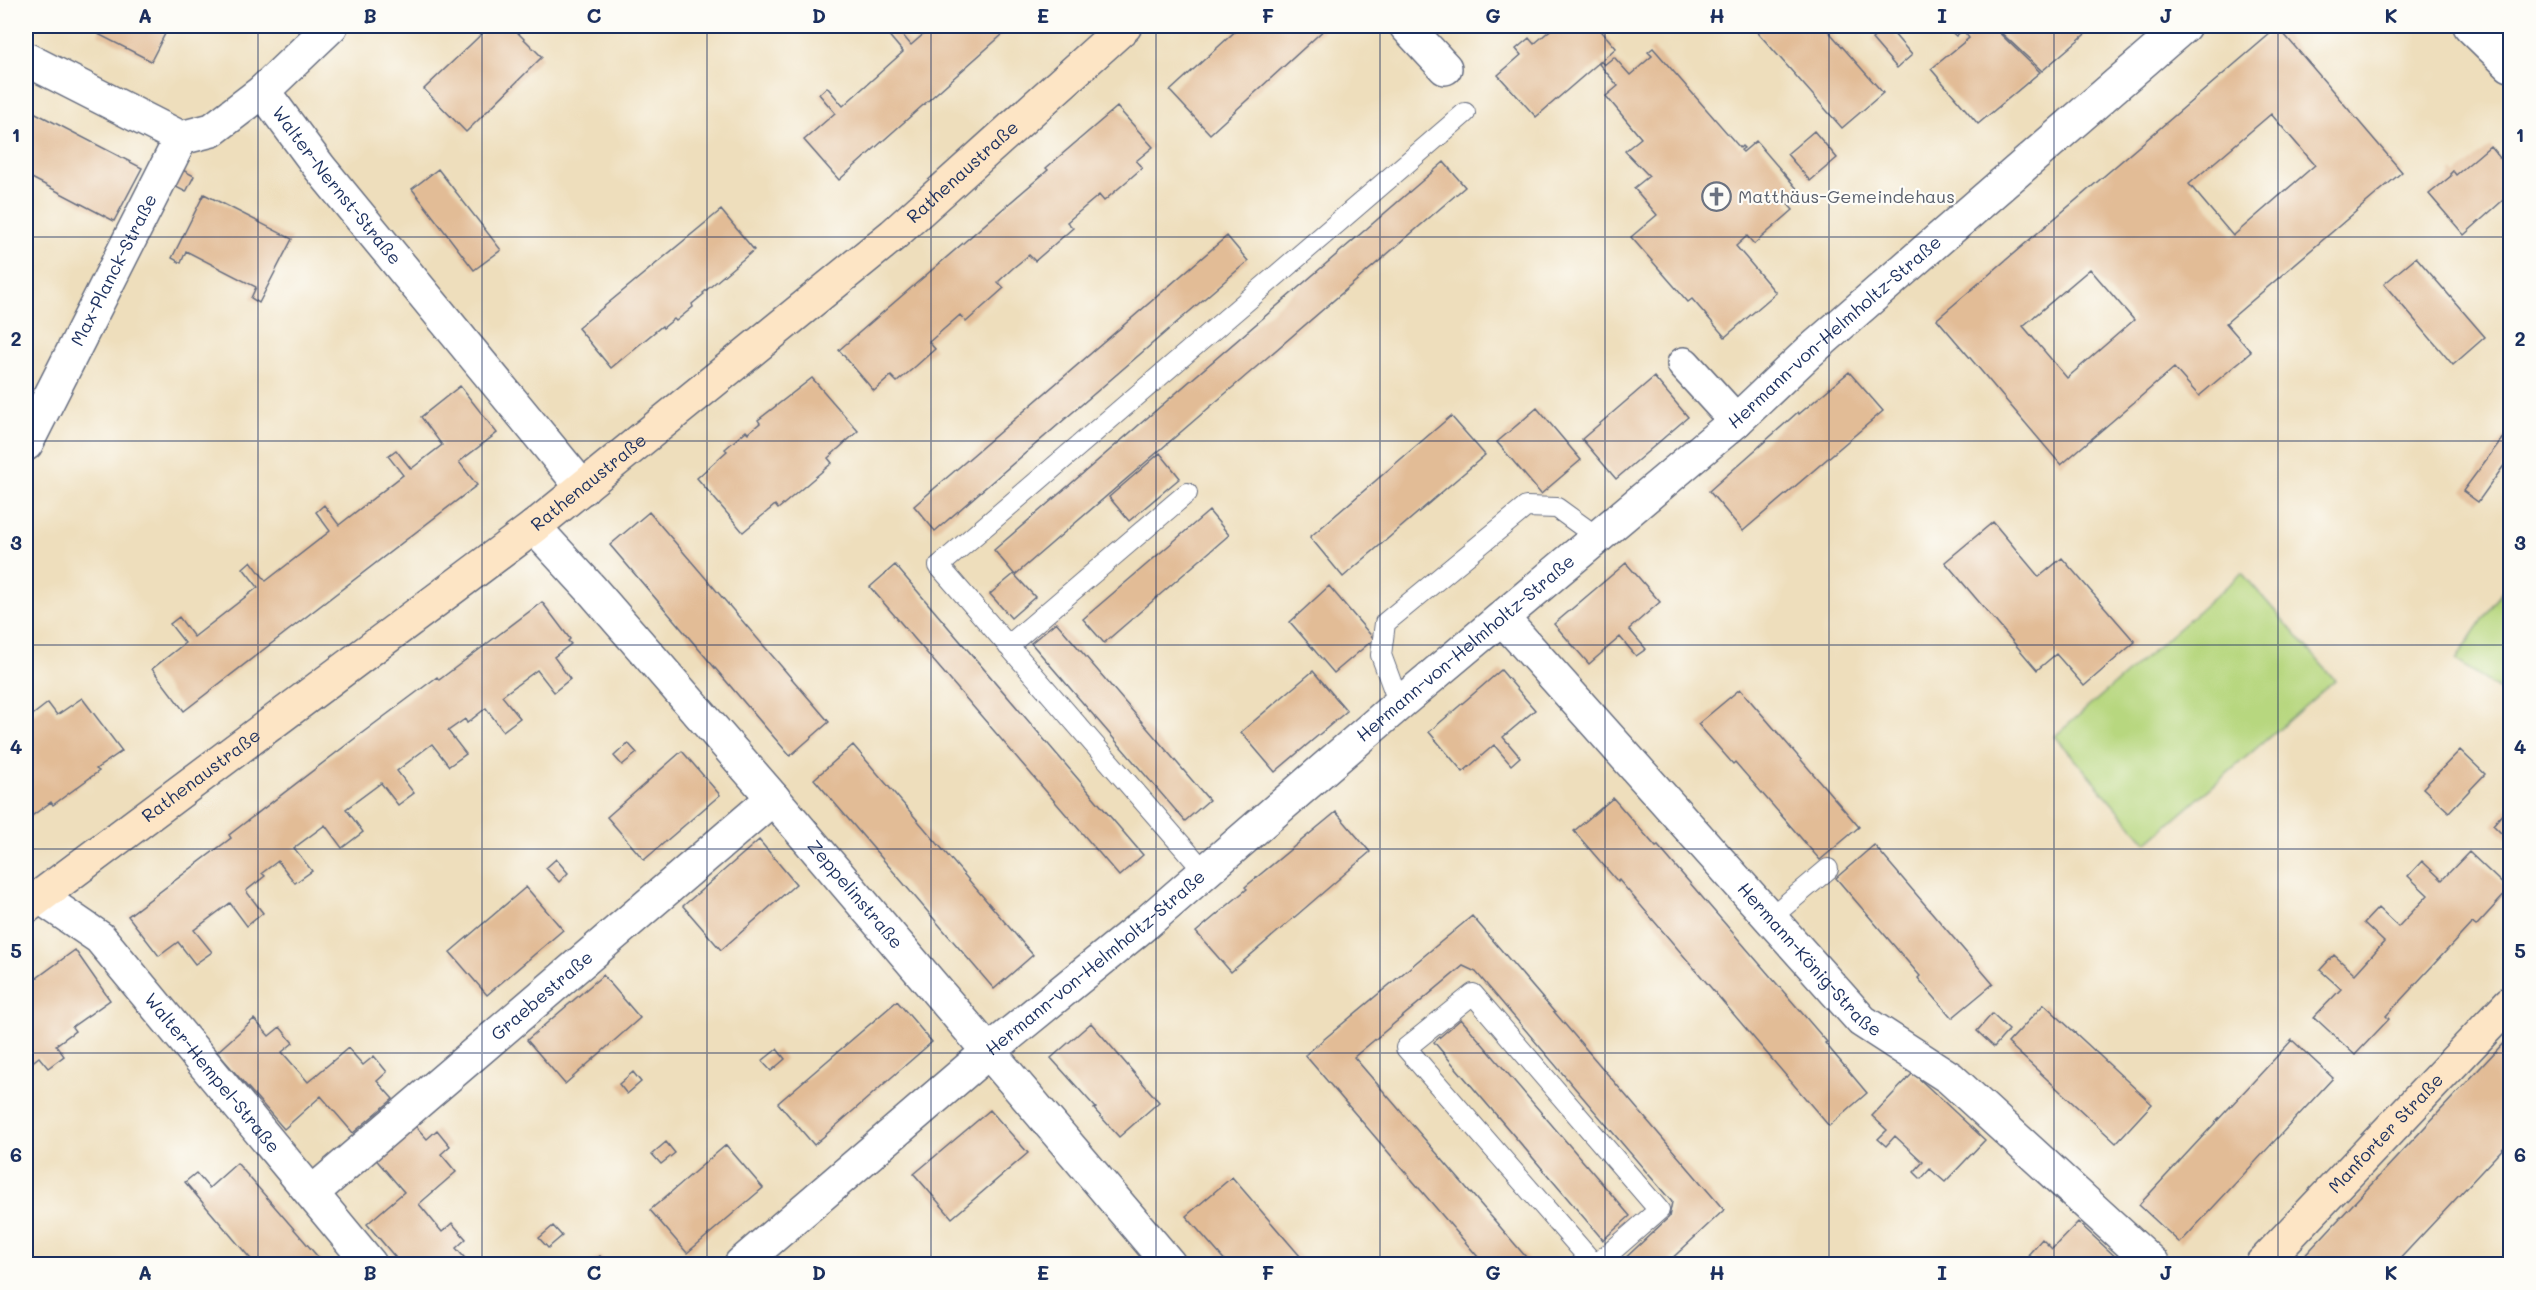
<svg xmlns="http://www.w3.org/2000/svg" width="2536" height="1290" viewBox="0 0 2536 1290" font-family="Mali,sans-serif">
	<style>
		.green { fill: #b7d77f; stroke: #69836e; stroke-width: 1.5 }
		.building { fill: #e2bc96; fill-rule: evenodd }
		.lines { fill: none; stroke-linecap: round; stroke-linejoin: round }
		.lane-casing { stroke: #656c7f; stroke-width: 22 }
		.street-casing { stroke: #656c7f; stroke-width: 36 }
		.secondary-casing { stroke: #656c7f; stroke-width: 36 }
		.lane { stroke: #fff; stroke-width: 20 }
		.street { stroke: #fff; stroke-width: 33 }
		.secondary { stroke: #fde5c5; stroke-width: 33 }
		.grid { fill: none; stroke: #1b2f5e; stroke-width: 1.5; stroke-opacity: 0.55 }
		.labels { text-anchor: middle; stroke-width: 4.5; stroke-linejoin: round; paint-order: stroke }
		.street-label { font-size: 18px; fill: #1b2f5e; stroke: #fdfcf7 }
		.worship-label { font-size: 18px; fill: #5b616d; stroke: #fdfcf7; text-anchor: start }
		.neatline { fill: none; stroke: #1b2f5e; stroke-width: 2 }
		.grid-label { font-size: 20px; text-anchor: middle; font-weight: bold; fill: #1b2f5e }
	</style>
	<rect width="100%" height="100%" fill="#fdfcf7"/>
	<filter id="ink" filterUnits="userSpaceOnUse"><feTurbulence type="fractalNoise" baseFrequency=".0167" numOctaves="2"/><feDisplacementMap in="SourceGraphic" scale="12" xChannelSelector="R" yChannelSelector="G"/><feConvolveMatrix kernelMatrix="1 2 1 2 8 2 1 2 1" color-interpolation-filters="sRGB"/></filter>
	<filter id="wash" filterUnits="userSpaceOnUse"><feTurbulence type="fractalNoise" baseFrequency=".008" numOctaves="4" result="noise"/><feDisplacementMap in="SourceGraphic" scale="24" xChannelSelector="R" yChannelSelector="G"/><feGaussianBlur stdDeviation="1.35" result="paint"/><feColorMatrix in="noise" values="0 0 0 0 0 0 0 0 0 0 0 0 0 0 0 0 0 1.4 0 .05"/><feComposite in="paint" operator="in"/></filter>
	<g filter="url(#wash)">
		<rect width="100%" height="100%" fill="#eedebc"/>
		<path class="green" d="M 2242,573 L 2335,680 L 2147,843 L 2055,736 Z
			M 2510,579 L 2510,697 L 2456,660 Z"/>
		<g id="blocks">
			<path class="building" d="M 102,26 L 169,26 L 151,61 L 98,34 Z
				M 490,26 L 511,26 L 542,57 L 466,132 L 424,89 Z
				M 895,26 L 911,45 L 933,26 L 1012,26 L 839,180 L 804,140 L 835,113 L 819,94 L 827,87 L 843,106 L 903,52 L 887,33 Z
				M 1241,26 L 1328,26 L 1210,134 L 1170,91 Z
				M 1555,26 L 1597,26 L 1616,48 L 1536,117 L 1498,75 L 1521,55 L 1516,49 L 1529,38 L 1534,44 Z
				M 1752,26 L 1824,26 L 1883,93 L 1842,128 Z
				M 1887,26 L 1912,55 L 1897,68 L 1872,39 Z
				M 1945,26 L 1992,26 L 2040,72 L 1978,124 L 1931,69 L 1969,38 L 1963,30 L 1956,36 Z
				M 1994,26 L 2088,26 L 2091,29 L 2042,71 Z
				M 2278,27 L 2402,172 L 2226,323 L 2251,352 L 2199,396 L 2174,368 L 2061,465 L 1937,319 ZM 2271,114 L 2315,165 L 2233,236 L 2189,184 ZM 2090,269 L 2134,320 L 2067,378 L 2023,326 Z
				M 1653,48 L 1740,148 L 1742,146 L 1744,148 L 1741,150 L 1743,152 L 1756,141 L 1799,191 L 1786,202 L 1793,210 L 1754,244 L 1747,236 L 1736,246 L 1776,293 L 1725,337 L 1692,299 L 1688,302 L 1631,237 L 1657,215 L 1634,188 L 1649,176 L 1625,151 L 1641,138 L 1606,96 L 1618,86 L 1599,64 L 1601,61 L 1604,65 L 1614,57 L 1630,75 L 1652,56 L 1648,52 Z
				M 1117,107 L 1153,147 L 1136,161 L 1142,168 L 1104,201 L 1099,195 L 1067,222 L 1073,228 L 1035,261 L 1029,255 L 1013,268 L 998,282 L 1004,288 L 966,322 L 960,315 L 929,342 L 935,349 L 916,366 L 897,382 L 891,376 L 874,391 L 839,350 L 1048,170 L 1046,168 Z
				M 26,108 L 142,168 L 114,221 L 26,175 Z
				M 1814,131 L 1837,158 L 1810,181 L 1787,154 Z
				M 2490,146 L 2510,170 L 2510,194 L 2464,235 L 2429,194 L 2451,176 L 2450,174 L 2453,171 L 2456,175 Z
				M 1444,162 L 1465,187 L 1015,575 L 994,550 Z
				M 179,168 L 194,176 L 186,192 L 170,184 Z
				M 438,169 L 501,250 L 474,270 L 412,189 Z
				M 204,194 L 292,239 L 259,303 L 251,298 L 256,287 L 186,251 L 181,263 L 172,258 Z
				M 721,210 L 754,250 L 703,293 L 704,294 L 692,304 L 693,307 L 676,321 L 674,319 L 663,328 L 662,326 L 611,368 L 578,328 Z
				M 1227,236 L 1248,261 L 935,531 L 914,506 Z
				M 2416,257 L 2485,337 L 2453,365 L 2384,284 Z
				M 1849,372 L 1883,411 L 1743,531 L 1709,491 L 1798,412 L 1799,414 Z
				M 1654,377 L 1688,417 L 1616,479 L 1582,439 Z
				M 812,378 L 858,431 L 828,458 L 832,463 L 778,509 L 775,505 L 743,532 L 697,478 L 727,451 L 725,449 L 746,431 L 748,433 L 760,423 L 758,420 Z
				M 460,386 L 497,433 L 459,462 L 477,485 L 184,711 L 152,669 L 185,643 L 170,624 L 179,617 L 194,637 L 258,587 L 243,568 L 251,561 L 266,581 L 330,531 L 316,512 L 324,505 L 339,525 L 403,475 L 388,456 L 396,450 L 411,469 L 442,445 L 421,417 Z
				M 1537,408 L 1581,460 L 1541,494 L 1497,442 Z
				M 1451,416 L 1485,455 L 1343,577 L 1310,537 Z
				M 2507,432 L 2510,435 L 2510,457 L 2478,502 L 2463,491 Z
				M 1160,453 L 1180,478 L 1129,521 L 1109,497 Z
				M 1209,511 L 1229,535 L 1104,643 L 1083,619 Z
				M 649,512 L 829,722 L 790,756 L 610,545 Z
				M 1993,522 L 2039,577 L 2062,558 L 2135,642 L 2084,686 L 2056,654 L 2037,670 L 1945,562 Z
				M 1626,563 L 1660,602 L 1629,629 L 1646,649 L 1636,656 L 1620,637 L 1589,664 L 1554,624 Z
				M 895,565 L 1143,855 L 1119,876 L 870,587 Z
				M 1014,574 L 1035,597 L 1011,618 L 990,594 Z
				M 1329,586 L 1374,639 L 1334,673 L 1290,622 Z
				M 542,602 L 570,639 L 568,641 L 571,644 L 554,657 L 570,679 L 554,692 L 537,670 L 502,696 L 520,718 L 503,731 L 486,708 L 467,723 L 465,719 L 448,731 L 466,754 L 449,766 L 432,744 L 416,756 L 397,771 L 414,793 L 398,805 L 381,783 L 346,809 L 363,832 L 342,848 L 325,825 L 294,848 L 312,871 L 295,883 L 278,861 L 262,873 L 265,876 L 246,891 L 263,913 L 247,926 L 230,903 L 194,930 L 212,952 L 195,964 L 178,942 L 159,956 L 128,916 L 231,838 L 229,835 L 358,736 L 437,677 L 439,680 Z
				M 1056,622 L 1209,800 L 1185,821 L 1031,643 Z
				M 1501,670 L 1535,710 L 1503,737 L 1520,757 L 1511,765 L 1494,745 L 1463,772 L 1429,732 Z
				M 1313,671 L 1347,711 L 1275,772 L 1241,732 Z
				M 1740,689 L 1859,827 L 1820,860 L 1735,762 L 1733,764 L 1698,724 Z
				M 82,698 L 122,751 L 96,769 L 99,771 L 53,805 L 51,802 L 26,820 L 26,720 L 48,703 L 57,715 Z
				M 628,743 L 637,753 L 622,765 L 614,756 Z
				M 853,745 L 1033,955 L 994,989 L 814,779 Z
				M 2460,750 L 2485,774 L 2449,812 L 2423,788 Z
				M 682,751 L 720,795 L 644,860 L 607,817 Z
				M 1613,798 L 1656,847 L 1658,846 L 1827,1042 L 1825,1043 L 1867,1093 L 1829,1126 L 1619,880 L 1618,882 L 1574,831 Z
				M 2510,805 L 2510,842 L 2493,825 Z
				M 1336,812 L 1370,852 L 1231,972 L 1196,932 L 1247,889 L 1245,887 Z
				M 759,840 L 796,884 L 721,950 L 683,906 Z
				M 1874,845 L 1993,984 L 1952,1018 L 1918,978 L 1920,976 L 1836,878 Z
				M 2469,852 L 2509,890 L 2476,926 L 2472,923 L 2386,1016 L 2389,1019 L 2355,1055 L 2314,1017 L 2341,989 L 2320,970 L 2334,955 L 2355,974 L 2384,942 L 2364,923 L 2378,908 L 2398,927 L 2428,895 L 2408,876 L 2422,861 L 2442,880 Z
				M 556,859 L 568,873 L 559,882 L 546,868 Z
				M 526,887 L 563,930 L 487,995 L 450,952 Z
				M 1472,916 L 1724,1210 L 1666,1264 L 1619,1264 L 1669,1217 L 1672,1202 L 1476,972 L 1463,966 L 1354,1057 L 1532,1264 L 1484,1264 L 1305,1055 Z
				M 75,950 L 110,1000 L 72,1027 L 75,1031 L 56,1045 L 64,1056 L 48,1068 L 39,1057 L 26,1067 L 26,1004 L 30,1001 L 26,995 L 26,986 Z
				M 603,975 L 640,1018 L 565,1084 L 527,1040 Z
				M 897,1001 L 932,1042 L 814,1145 L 778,1103 Z
				M 2044,1004 L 2152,1104 L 2116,1143 L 2008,1043 Z
				M 1992,1014 L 2009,1030 L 1994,1047 L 1977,1031 Z
				M 254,1019 L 269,1036 L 280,1027 L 293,1043 L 282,1052 L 308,1082 L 348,1048 L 363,1065 L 374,1056 L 387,1072 L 377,1081 L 393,1099 L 353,1133 L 321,1096 L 284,1129 L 217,1052 Z
				M 1461,1019 L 1630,1216 L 1603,1240 L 1434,1042 Z
				M 1091,1023 L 1159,1102 L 1119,1137 L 1094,1109 L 1096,1108 L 1051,1058 Z
				M 2510,1036 L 2510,1141 L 2395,1264 L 2297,1264 Z
				M 2292,1040 L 2333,1078 L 2180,1243 L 2139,1205 Z
				M 777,1049 L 785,1059 L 771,1071 L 762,1061 Z
				M 633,1072 L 641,1082 L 627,1094 L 619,1084 Z
				M 1913,1073 L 1985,1140 L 1945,1182 L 1930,1169 L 1921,1179 L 1914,1172 L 1923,1162 L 1895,1136 L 1886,1146 L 1878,1139 L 1887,1130 L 1872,1116 Z
				M 990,1110 L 1028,1153 L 952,1218 L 914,1174 Z
				M 411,1121 L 427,1139 L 437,1130 L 450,1146 L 441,1154 L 456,1172 L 419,1204 L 442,1232 L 452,1223 L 466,1239 L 456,1248 L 470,1264 L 401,1264 L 367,1224 L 404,1192 L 373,1156 Z
				M 666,1142 L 675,1153 L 661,1164 L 652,1154 Z
				M 726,1145 L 763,1188 L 687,1253 L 650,1210 Z
				M 237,1163 L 281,1214 L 324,1264 L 255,1264 L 185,1182 L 196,1173 L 209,1188 Z
				M 1232,1177 L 1300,1256 L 1308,1264 L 1228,1264 L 1186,1216 Z
				M 2078,1222 L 2121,1262 L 2119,1264 L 2038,1264 L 2028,1255 L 2042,1239 L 2052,1249 Z
				M 553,1226 L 562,1236 L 548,1248 L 539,1238 Z
				M 600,1256 L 607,1264 L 589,1264 Z"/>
		</g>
	</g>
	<g filter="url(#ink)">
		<use href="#blocks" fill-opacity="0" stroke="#656c7f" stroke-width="1.5"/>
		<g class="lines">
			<defs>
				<path id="lane" d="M 1008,646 L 1187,493
					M 1399,704 L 1381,655 L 1385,623 L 1526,507 L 1557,508 L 1597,537
					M 1204,871 L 939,566 L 1465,113
					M 1770,918 L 1828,869
					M 1594,1264 L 1406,1048 L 1473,994 L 1659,1210 L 1597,1264"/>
				<g id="street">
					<path d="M 1406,26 L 1445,68"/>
					<path d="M 2470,26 L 2510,65"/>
					<path id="s1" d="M 26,59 L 181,138 L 212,130 L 263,91 L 320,168 L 583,488"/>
					<path d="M 263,91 L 331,26"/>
					<path d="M 1684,364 L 1736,421"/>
					<path id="s2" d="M 26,444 L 181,138"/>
					<path id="s3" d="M 534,527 L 592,590 L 773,798 L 1169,1264"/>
					<path id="s4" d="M 1502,618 L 1862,1021 L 1950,1078 L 2153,1264"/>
					<path id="s5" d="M 40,897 L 100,938 L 370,1264"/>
					<path id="s6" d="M 312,1193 L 773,798"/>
					<path id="s7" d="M 741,1264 L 988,1052 L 1146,923 L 1399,704 L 1736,421 L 1809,352 L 2184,26"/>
				</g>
				<g id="secondary">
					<path id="s8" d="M 26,907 L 534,527 L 893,235 L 1125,26"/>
					<path id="s9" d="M 2262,1264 L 2510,1003"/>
				</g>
			</defs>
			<use href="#lane" class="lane-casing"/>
			<use href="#street" class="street-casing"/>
			<use href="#secondary" class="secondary-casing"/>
			<use href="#lane" class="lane"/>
			<use href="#street" class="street"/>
			<use href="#secondary" class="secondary"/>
		</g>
	</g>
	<path class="grid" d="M 258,26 L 258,1264M 482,26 L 482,1264M 707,26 L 707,1264M 931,26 L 931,1264M 1156,26 L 1156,1264M 1380,26 L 1380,1264M 1605,26 L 1605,1264M 1829,26 L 1829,1264M 2054,26 L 2054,1264M 2278,26 L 2278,1264M 26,237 L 2510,237M 26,441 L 2510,441M 26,645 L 2510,645M 26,849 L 2510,849M 26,1053 L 2510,1053"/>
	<defs>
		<symbol id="church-ring" viewBox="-11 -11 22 22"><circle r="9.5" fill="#fdfcf7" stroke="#6b7280" stroke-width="1.5"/><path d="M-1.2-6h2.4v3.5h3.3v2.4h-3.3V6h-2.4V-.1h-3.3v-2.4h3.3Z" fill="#6b7280"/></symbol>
	</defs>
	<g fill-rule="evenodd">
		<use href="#church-ring" x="1700" y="180" width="33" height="33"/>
	</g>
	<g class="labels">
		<g class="street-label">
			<text dy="6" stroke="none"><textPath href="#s8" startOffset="1191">Rathenaustraße</textPath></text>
			<text dy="6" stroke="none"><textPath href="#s1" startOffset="390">Walter-Nernst-Straße</textPath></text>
			<text dy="6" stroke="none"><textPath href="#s2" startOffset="195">Max-Planck-Straße</textPath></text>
			<text dy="6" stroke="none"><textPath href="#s7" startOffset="1437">Hermann-von-Helmholtz-Straße</textPath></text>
			<text dy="6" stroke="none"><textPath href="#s8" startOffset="705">Rathenaustraße</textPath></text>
			<text dy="6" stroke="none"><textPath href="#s7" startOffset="951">Hermann-von-Helmholtz-Straße</textPath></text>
			<text dy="6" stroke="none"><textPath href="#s8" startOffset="219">Rathenaustraße</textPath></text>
			<text dy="6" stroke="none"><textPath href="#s3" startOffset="488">Zeppelinstraße</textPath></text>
			<text dy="6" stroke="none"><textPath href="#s4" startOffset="460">Hermann-König-Straße</textPath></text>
			<text dy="6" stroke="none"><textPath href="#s7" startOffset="465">Hermann-von-Helmholtz-Straße</textPath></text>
			<text dy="6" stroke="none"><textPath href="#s6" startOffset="303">Graebestraße</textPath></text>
			<text dy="6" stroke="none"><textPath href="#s5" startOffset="248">Walter-Hempel-Straße</textPath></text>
			<text dy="6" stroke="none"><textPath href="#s9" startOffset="180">Manforter Straße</textPath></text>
		</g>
		<g class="worship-label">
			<text x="1738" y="203">Matthäus-Gemeindehaus</text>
		</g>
	</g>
	<rect width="2536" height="1290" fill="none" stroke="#fdfcf7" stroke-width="66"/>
	<rect x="33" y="33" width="2470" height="1224" class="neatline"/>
	<g class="grid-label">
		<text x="145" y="23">A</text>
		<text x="370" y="23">B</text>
		<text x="594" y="23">C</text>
		<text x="819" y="23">D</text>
		<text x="1043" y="23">E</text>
		<text x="1268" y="23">F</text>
		<text x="1493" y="23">G</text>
		<text x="1717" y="23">H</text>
		<text x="1942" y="23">I</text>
		<text x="2166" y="23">J</text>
		<text x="2391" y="23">K</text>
		<text x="16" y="142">1</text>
		<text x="2520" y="142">1</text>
		<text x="16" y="346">2</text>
		<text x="2520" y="346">2</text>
		<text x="16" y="550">3</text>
		<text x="2520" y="550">3</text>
		<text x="16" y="754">4</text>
		<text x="2520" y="754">4</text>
		<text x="16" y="958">5</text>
		<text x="2520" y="958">5</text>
		<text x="16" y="1162">6</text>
		<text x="2520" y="1162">6</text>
		<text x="145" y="1280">A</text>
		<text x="370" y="1280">B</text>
		<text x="594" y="1280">C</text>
		<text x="819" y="1280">D</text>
		<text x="1043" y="1280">E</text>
		<text x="1268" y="1280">F</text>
		<text x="1493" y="1280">G</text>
		<text x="1717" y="1280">H</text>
		<text x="1942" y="1280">I</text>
		<text x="2166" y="1280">J</text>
		<text x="2391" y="1280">K</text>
	</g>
</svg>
